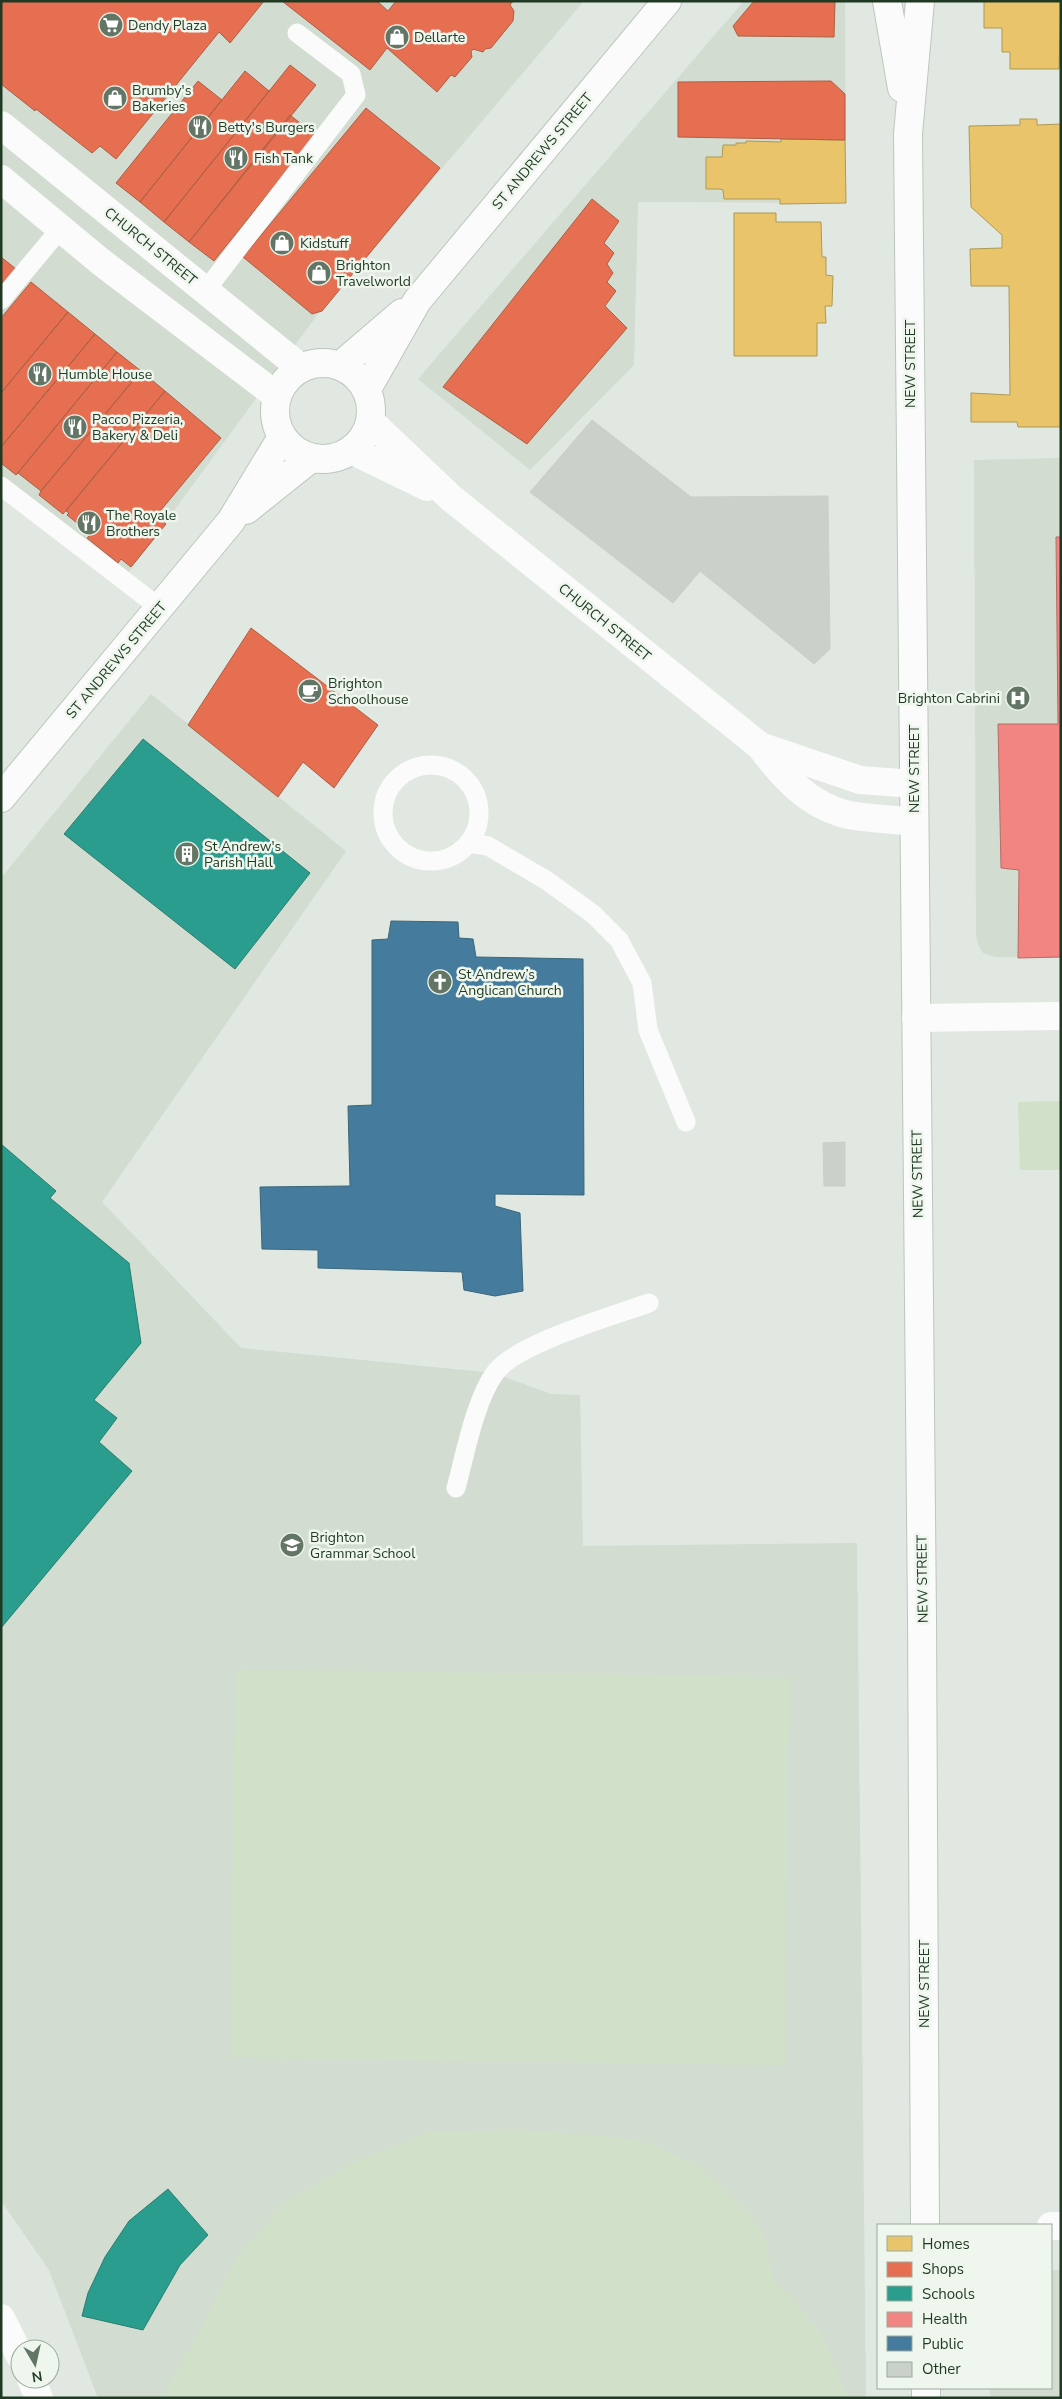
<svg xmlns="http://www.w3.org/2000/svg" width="1062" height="2399" viewBox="0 0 1062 2399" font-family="'Nunito Sans',sans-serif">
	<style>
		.built { fill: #d2dcd1 }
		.green { fill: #d0e0c9 }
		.homes { fill: #e9c46a; stroke: #ac9a54 }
		.shops { fill: #e76f51; stroke: #ab5f43 }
		.schools { fill: #2a9d8f; stroke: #277f6e }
		.health { fill: #f28482; stroke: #b36e65 }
		.public { fill: #457b9d; stroke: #3a6778 }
		.building { fill: #cad0ca; stroke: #cad0c9 }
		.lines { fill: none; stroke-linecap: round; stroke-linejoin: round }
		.secondary-casing { stroke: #bdc6bd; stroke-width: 30 }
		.lane { stroke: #fafbfa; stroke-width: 19 }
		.street { stroke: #fafbfa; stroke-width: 28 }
		.secondary { stroke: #fafbfa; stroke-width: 28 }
		.labels { text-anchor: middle; stroke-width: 5; stroke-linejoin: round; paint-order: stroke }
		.poi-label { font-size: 14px; fill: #1f3922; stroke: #eff6ee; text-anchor: start }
		.street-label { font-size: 14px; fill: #1f3922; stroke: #eff6ee }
	</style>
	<rect width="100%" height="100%" fill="#e1e7e1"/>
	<path class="built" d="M 1,1 L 584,1 L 315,318 L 129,572 L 112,559 L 99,573 L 1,494 Z
		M 744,1 L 845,1 L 846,203 L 638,202 L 634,365 L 530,470 L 418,379 Z
		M 1061,458 L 1061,958 L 995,957 L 983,953 L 979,947 L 976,936 L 974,460 Z
		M 151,694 L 346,851 L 102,1202 L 241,1348 L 494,1373 L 551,1394 L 580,1395 L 583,1546 L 857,1543 L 866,2398 L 98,2398 L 49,2270 L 1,2201 L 1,878 Z
		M 1051,2270 L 1061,2270 L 1061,2398 L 990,2398 L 990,2388 L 1051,2388 Z"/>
	<path class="green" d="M 1061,1101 L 1061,1170 L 1020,1170 L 1018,1102 Z
		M 235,1669 L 789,1677 L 785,2065 L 231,2058 Z
		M 515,2130 L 607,2136 L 648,2143 L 700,2166 L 748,2212 L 764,2235 L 774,2281 L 790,2295 L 823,2337 L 848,2398 L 162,2398 L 199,2332 L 235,2259 L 285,2202 L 355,2161 L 430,2132 Z"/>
	<path class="homes" d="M 984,1 L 1061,1 L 1059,69 L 1010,69 L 1010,52 L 1002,52 L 1002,28 L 984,28 Z
		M 1020,119 L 1037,119 L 1037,125 L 1061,124 L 1061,427 L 1018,427 L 1017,422 L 971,422 L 971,393 L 1010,395 L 1009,286 L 971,286 L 970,249 L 1002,248 L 1002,235 L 971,207 L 969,126 L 1020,125 Z
		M 781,139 L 845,140 L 846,203 L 780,204 L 780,199 L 724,199 L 723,190 L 720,189 L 706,189 L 706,157 L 722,157 L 723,145 L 736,145 L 736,143 L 746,143 L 746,141 L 781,142 Z
		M 734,213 L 776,213 L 776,222 L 821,222 L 822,257 L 826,257 L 826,275 L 833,276 L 832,306 L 825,306 L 826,323 L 817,323 L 817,356 L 734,356 Z"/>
	<path class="shops" d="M 1,1 L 264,1 L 230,43 L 219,32 L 116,159 L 100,146 L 92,153 L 36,109 L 35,111 L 1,84 Z
		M 282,1 L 377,1 L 388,11 L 396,1 L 513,1 L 510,5 L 514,11 L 513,21 L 491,48 L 485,49 L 483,52 L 473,49 L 471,52 L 472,57 L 455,77 L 451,75 L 437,92 L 387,48 L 370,70 Z
		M 754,1 L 835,1 L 834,37 L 738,36 L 733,26 Z
		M 290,65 L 316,85 L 189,242 L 164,222 Z
		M 245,71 L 269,91 L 164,222 L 140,202 Z
		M 198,81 L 222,100 L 140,202 L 116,183 Z
		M 831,81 L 845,94 L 845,140 L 678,137 L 678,82 Z
		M 366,108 L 440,168 L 322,311 L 312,314 L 243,257 Z
		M 290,115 L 315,135 L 214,261 L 189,242 Z
		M 592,199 L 619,221 L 604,243 L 614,253 L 607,264 L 613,273 L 607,282 L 616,291 L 605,306 L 627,328 L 527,444 L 443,387 Z
		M 1,257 L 16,269 L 1,285 Z
		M 31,282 L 68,312 L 1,393 L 1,318 Z
		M 68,312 L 95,334 L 1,447 L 1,393 Z
		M 95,334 L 117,352 L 16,475 L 1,463 L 1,447 Z
		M 117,352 L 141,371 L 41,491 L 18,473 Z
		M 141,371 L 165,391 L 63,514 L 39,495 L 41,491 Z
		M 165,391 L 221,438 L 156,516 L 166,524 L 131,567 L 121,559 L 118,563 L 87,538 L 91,534 L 67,515 L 69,513 L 66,511 Z
		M 251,628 L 378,725 L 334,788 L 303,762 L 278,797 L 188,725 Z"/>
	<path class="schools" d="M 143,739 L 310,873 L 235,969 L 64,834 Z
		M 1,1144 L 56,1191 L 50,1198 L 129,1263 L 141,1343 L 94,1400 L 117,1418 L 99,1442 L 132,1471 L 1,1628 Z
		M 168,2189 L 208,2235 L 180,2265 L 143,2330 L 82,2316 L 88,2293 L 105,2257 L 129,2221 Z"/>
	<path class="health" d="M 1056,537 L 1061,537 L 1061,957 L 1018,958 L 1019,870 L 1001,868 L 998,724 L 1058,724 Z"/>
	<path class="public" d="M 391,921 L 458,922 L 459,938 L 473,939 L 476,957 L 583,959 L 584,1195 L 495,1194 L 495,1206 L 520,1213 L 523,1291 L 495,1296 L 464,1290 L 462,1272 L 318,1268 L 318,1250 L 262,1249 L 260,1187 L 350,1186 L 348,1106 L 372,1105 L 372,940 L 388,939 Z"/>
	<path class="building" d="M 592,420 L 691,497 L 828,496 L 830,649 L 814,664 L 700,571 L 673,603 L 530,492 Z
		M 845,1142 L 845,1186 L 824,1186 L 823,1143 Z"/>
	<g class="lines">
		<defs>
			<path id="secondary" d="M 887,1 L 902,88
				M 920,1 L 908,134 L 922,1619 L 925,2225
				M275 411a48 48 0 1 1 96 0a48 48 0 1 1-96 0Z
				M 340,366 L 402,313
				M 367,389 L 417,301 L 667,1
				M 246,510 L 311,458
				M 1,798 L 231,521 L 282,437
				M 926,2388 L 926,2398"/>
		</defs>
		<use href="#secondary" class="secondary-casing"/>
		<path class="lane" d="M 206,290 L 356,95 L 351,74 L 297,33
			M 1,300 L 61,228
			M 1,486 L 160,608
			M383 813a48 48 0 1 1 96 0a48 48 0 1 1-96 0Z
			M 469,843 L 488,846 L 546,880 L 593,914 L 619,940 L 642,983 L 648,1030 L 686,1122
			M 456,1488 C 465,1455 475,1400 495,1373 C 515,1344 613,1316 649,1303"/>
		<path class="street" d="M 1,125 L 301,368
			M 1,179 L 101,262 L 277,396
			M 371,422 L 451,498 L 760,746 C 783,777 809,806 849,815 C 870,819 893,819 914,822
			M 351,450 L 427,487
			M 760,746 L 860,780 L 914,784
			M 916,1018 L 1061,1016
			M 1051,2226 L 1061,2226
			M 1,2318 L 20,2356
			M 31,2379 L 39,2398"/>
		<use href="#secondary" class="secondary"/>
	</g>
	<defs>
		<symbol id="supermarket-disc" viewBox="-11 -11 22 22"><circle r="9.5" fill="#637665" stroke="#eff6ee"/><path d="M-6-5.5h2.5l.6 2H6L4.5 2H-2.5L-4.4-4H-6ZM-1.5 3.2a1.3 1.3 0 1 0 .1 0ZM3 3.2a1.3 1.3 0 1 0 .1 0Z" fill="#fff"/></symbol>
		<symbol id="shop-disc" viewBox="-11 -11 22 22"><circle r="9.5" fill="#637665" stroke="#eff6ee"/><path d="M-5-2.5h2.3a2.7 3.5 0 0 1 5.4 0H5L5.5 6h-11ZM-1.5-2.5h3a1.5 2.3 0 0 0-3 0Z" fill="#fff"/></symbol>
		<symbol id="restaurant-disc" viewBox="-11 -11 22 22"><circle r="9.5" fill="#637665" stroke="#eff6ee"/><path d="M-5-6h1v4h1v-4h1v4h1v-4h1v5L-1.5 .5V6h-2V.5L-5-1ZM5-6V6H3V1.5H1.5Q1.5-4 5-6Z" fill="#fff"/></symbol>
		<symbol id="cafe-disc" viewBox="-11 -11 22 22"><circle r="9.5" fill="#637665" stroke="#eff6ee"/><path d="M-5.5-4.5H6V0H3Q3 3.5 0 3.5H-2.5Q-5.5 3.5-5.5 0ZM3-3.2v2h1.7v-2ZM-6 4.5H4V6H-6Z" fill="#fff"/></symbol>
		<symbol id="hospital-disc" viewBox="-11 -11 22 22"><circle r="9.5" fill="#637665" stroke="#eff6ee"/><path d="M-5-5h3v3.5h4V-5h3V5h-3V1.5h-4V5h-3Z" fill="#fff"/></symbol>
		<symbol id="building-disc" viewBox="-11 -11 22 22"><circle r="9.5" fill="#637665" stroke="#eff6ee"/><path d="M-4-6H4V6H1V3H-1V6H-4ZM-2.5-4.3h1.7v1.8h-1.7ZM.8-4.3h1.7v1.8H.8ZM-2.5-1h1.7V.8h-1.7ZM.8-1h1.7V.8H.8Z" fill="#fff"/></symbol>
		<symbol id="church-disc" viewBox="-11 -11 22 22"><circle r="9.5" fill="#637665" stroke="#eff6ee"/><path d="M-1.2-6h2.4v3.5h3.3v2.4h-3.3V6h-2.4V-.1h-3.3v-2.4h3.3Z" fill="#fff"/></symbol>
		<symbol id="school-disc" viewBox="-11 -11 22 22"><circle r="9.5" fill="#637665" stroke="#eff6ee"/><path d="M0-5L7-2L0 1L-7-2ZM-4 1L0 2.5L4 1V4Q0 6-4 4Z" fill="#fff"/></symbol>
	</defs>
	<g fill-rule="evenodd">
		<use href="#supermarket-disc" x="97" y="11" width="28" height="28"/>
		<use href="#shop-disc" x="383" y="23" width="28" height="28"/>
		<use href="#shop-disc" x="101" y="84" width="28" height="28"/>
		<use href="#restaurant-disc" x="186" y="113" width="28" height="28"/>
		<use href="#restaurant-disc" x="222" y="144" width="28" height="28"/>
		<use href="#shop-disc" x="268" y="229" width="28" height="28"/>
		<use href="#shop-disc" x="305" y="259" width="28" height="28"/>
		<use href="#restaurant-disc" x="26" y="360" width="28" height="28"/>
		<use href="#restaurant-disc" x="61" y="413" width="28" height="28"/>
		<use href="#restaurant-disc" x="75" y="509" width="28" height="28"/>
		<use href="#cafe-disc" x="296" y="677" width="28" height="28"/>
		<use href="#hospital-disc" x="1004" y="684" width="28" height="28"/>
		<use href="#building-disc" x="173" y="840" width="28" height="28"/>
		<use href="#church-disc" x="426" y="968" width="28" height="28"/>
		<use href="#school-disc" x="278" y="1531" width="28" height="28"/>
	</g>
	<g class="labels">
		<g class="poi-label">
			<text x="128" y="30">Dendy Plaza</text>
			<text x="414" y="42">Dellarte</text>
			<text x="132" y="95">Brumby's<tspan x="132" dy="16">Bakeries</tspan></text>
			<text x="218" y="132">Betty's Burgers</text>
			<text x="254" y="163">Fish Tank</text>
			<text x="300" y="248">Kidstuff</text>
			<text x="336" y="270">Brighton<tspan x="336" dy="16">Travelworld</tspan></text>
			<text x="58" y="379">Humble House</text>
			<text x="92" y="424">Pacco Pizzeria,<tspan x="92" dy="16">Bakery &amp; Deli</tspan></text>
			<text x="106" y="520">The Royale<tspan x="106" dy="16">Brothers</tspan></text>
			<text x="328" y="688">Brighton<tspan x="328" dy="16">Schoolhouse</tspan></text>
			<text x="1000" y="703" text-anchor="end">Brighton Cabrini</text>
			<text x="204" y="851">St Andrew's<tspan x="204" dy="16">Parish Hall</tspan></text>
			<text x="458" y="979">St Andrew’s<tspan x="458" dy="16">Anglican Church</tspan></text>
			<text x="310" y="1542">Brighton<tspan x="310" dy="16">Grammar School</tspan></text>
		</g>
		<g class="street-label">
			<text transform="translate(542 151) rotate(-50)" y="5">ST ANDREWS STREET</text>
			<text transform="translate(151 246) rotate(39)" y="5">CHURCH STREET</text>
			<text transform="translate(910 364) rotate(-90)" y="5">NEW STREET</text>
			<text transform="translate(605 622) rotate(39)" y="5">CHURCH STREET</text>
			<text transform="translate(116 660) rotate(-50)" y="5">ST ANDREWS STREET</text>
			<text transform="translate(914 769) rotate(-90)" y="5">NEW STREET</text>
			<text transform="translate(917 1174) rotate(-91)" y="5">NEW STREET</text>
			<text transform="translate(922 1579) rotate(-91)" y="5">NEW STREET</text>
			<text transform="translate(924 1984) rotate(-90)" y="5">NEW STREET</text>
		</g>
	</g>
	<rect width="1062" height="2399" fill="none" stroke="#1f3922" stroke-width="5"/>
	<rect x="877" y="2224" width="175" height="165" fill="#eff6ee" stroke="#9caa9c"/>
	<rect x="887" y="2236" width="25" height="15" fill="#e9c46a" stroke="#9caa9c"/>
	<text x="922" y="2249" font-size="15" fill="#1f3922">Homes</text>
	<rect x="887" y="2262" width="25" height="15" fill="#e76f51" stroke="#9caa9c"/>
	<text x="922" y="2274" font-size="15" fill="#1f3922">Shops</text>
	<rect x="887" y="2286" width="25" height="15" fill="#2a9d8f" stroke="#9caa9c"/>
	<text x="922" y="2299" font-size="15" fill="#1f3922">Schools</text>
	<rect x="887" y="2312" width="25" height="15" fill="#f28482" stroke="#9caa9c"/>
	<text x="922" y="2324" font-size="15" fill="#1f3922">Health</text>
	<rect x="887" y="2336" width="25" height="15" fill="#457b9d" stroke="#9caa9c"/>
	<text x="922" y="2349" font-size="15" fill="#1f3922">Public</text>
	<rect x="887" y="2362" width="25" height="15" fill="#cad0ca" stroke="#9caa9c"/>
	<text x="922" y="2374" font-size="15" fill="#1f3922">Other</text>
	<g transform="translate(35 2364) rotate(171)"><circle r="24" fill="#eff6ee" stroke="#9caa9c"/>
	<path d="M0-4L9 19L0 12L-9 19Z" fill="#637665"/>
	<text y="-8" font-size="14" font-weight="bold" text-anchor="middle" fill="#1f3922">N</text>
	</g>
</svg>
